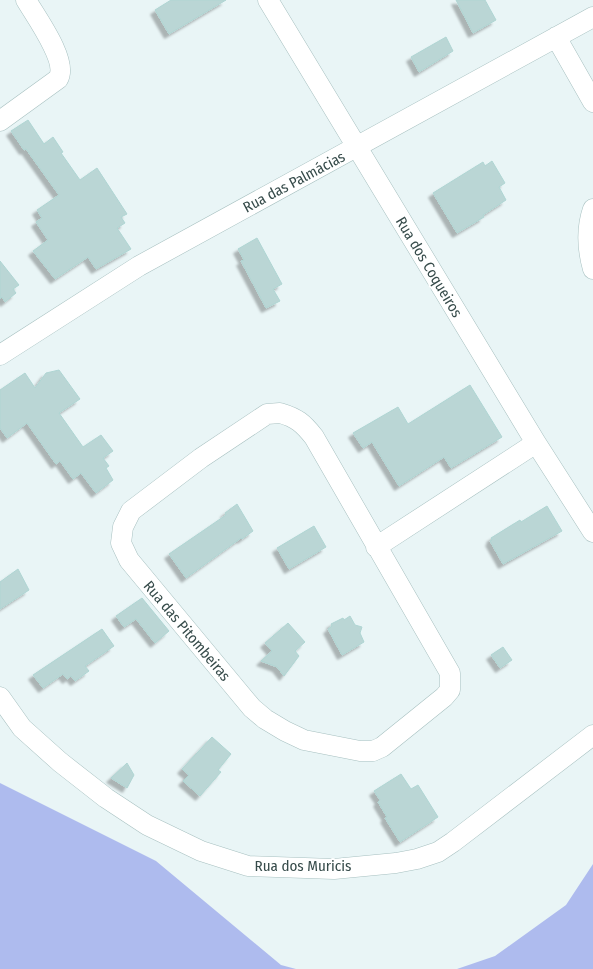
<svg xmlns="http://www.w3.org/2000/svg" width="593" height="969" viewBox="0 0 593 969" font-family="'Fira Sans Condensed',sans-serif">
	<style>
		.green { fill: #aebbee }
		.building { fill: #bad6d5; stroke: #afd5d3; filter: url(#shadow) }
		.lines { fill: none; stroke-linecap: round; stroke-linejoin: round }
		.street-casing { stroke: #a7c0c0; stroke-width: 21 }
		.street { stroke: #fff; stroke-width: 20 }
		.labels { text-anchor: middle; stroke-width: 4; stroke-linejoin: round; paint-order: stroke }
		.street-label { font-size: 15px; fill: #364b4a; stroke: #fff }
	</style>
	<defs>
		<filter id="shadow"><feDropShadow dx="-4.5" dy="4.5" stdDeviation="1" flood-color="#0004"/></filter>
	</defs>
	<rect width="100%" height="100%" fill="#e9f5f6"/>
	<path class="green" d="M 0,783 L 156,861 L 281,965 L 296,969 L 0,969 Z
		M 593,864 L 593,969 L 457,969 L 495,956 L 566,905 Z"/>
	<path class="building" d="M 171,0 L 226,0 L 169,34 L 155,10 Z
		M 456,0 L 485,0 L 496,20 L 473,33 Z
		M 446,37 L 453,51 L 419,72 L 411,57 Z
		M 28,120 L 44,144 L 53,137 L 63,152 L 61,153 L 80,180 L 97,168 L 127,214 L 121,217 L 125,223 L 117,228 L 131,249 L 96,269 L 88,257 L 55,279 L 33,251 L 48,240 L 36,222 L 42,218 L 37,210 L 59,195 L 26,149 L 24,150 L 11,131 Z
		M 492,161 L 505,183 L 499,187 L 506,200 L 483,215 L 484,217 L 457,233 L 433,193 L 483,162 L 485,166 Z
		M 257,238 L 282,284 L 273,289 L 280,301 L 266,308 L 241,261 L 244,260 L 238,249 Z
		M 0,261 L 19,285 L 13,289 L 16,293 L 5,302 L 2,297 L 0,299 Z
		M 59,370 L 80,399 L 59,413 L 83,447 L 101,435 L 113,451 L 103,458 L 109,466 L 106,468 L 113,480 L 96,493 L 81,473 L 73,479 L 60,461 L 56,464 L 27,423 L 7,438 L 0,428 L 0,390 L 25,373 L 35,388 L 46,373 Z
		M 470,385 L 502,437 L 451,468 L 444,457 L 399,486 L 372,442 L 363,448 L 353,433 L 398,407 L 408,424 Z
		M 237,504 L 253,531 L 242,539 L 241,538 L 186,578 L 169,554 L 226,515 L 225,513 Z
		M 547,506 L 562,531 L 503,564 L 490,541 L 492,540 L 491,538 L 520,520 L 521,522 Z
		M 314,526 L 326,547 L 289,569 L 277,548 Z
		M 18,569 L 29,590 L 0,609 L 0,582 Z
		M 142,598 L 169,631 L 155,643 L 136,619 L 124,627 L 116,616 Z
		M 350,616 L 355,625 L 362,627 L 360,633 L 364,642 L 342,655 L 328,629 L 332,626 L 331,624 L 343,618 L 344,620 Z
		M 288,623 L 305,642 L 295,651 L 299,656 L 284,676 L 277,667 L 261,661 L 272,651 L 265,643 Z
		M 102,629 L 114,646 L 85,666 L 89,671 L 75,681 L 71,676 L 67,679 L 63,674 L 43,688 L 33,675 Z
		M 503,647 L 512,660 L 500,668 L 491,655 Z
		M 212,737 L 231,754 L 218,770 L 221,772 L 200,796 L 183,781 L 189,775 L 182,769 Z
		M 127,763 L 134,775 L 127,788 L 111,778 Z
		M 401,774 L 411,789 L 418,785 L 438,817 L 400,842 L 385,818 L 387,817 L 378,802 L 380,800 L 374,791 Z"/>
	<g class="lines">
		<defs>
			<path id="street" d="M 268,0 L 536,443 L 593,532
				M 556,37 L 593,102
				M 0,121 L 58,79 C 69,62 36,17 26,0
				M 593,209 C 586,229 587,248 593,269
				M 0,355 L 139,266 L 593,17
				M 280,413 C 297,418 303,423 314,437 L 450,673 L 450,690 L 444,697 L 382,747 L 373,751 L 360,751 L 304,740 L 285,731 L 265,719 L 252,708 L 129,560 L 121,543 L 123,527 L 131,511 L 201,458 L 267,414 Z
				M 376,547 L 536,443
				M 0,697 L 22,728 L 60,762 L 106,798 L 147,825 L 201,851 L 248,866 L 334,869 L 396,863 L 417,859 L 438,852 L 453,842 L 593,735"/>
		</defs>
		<use href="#street" class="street-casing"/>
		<use href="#street" class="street"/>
	</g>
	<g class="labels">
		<g class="street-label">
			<text transform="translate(294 182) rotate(-28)" y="5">Rua das Palmácias</text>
			<text transform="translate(429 267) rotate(59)" y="5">Rua dos Coqueiros</text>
			<text transform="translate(187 631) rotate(50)" y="5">Rua das Pitombeiras</text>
			<text x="303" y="871">Rua dos Muricis</text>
		</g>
	</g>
</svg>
